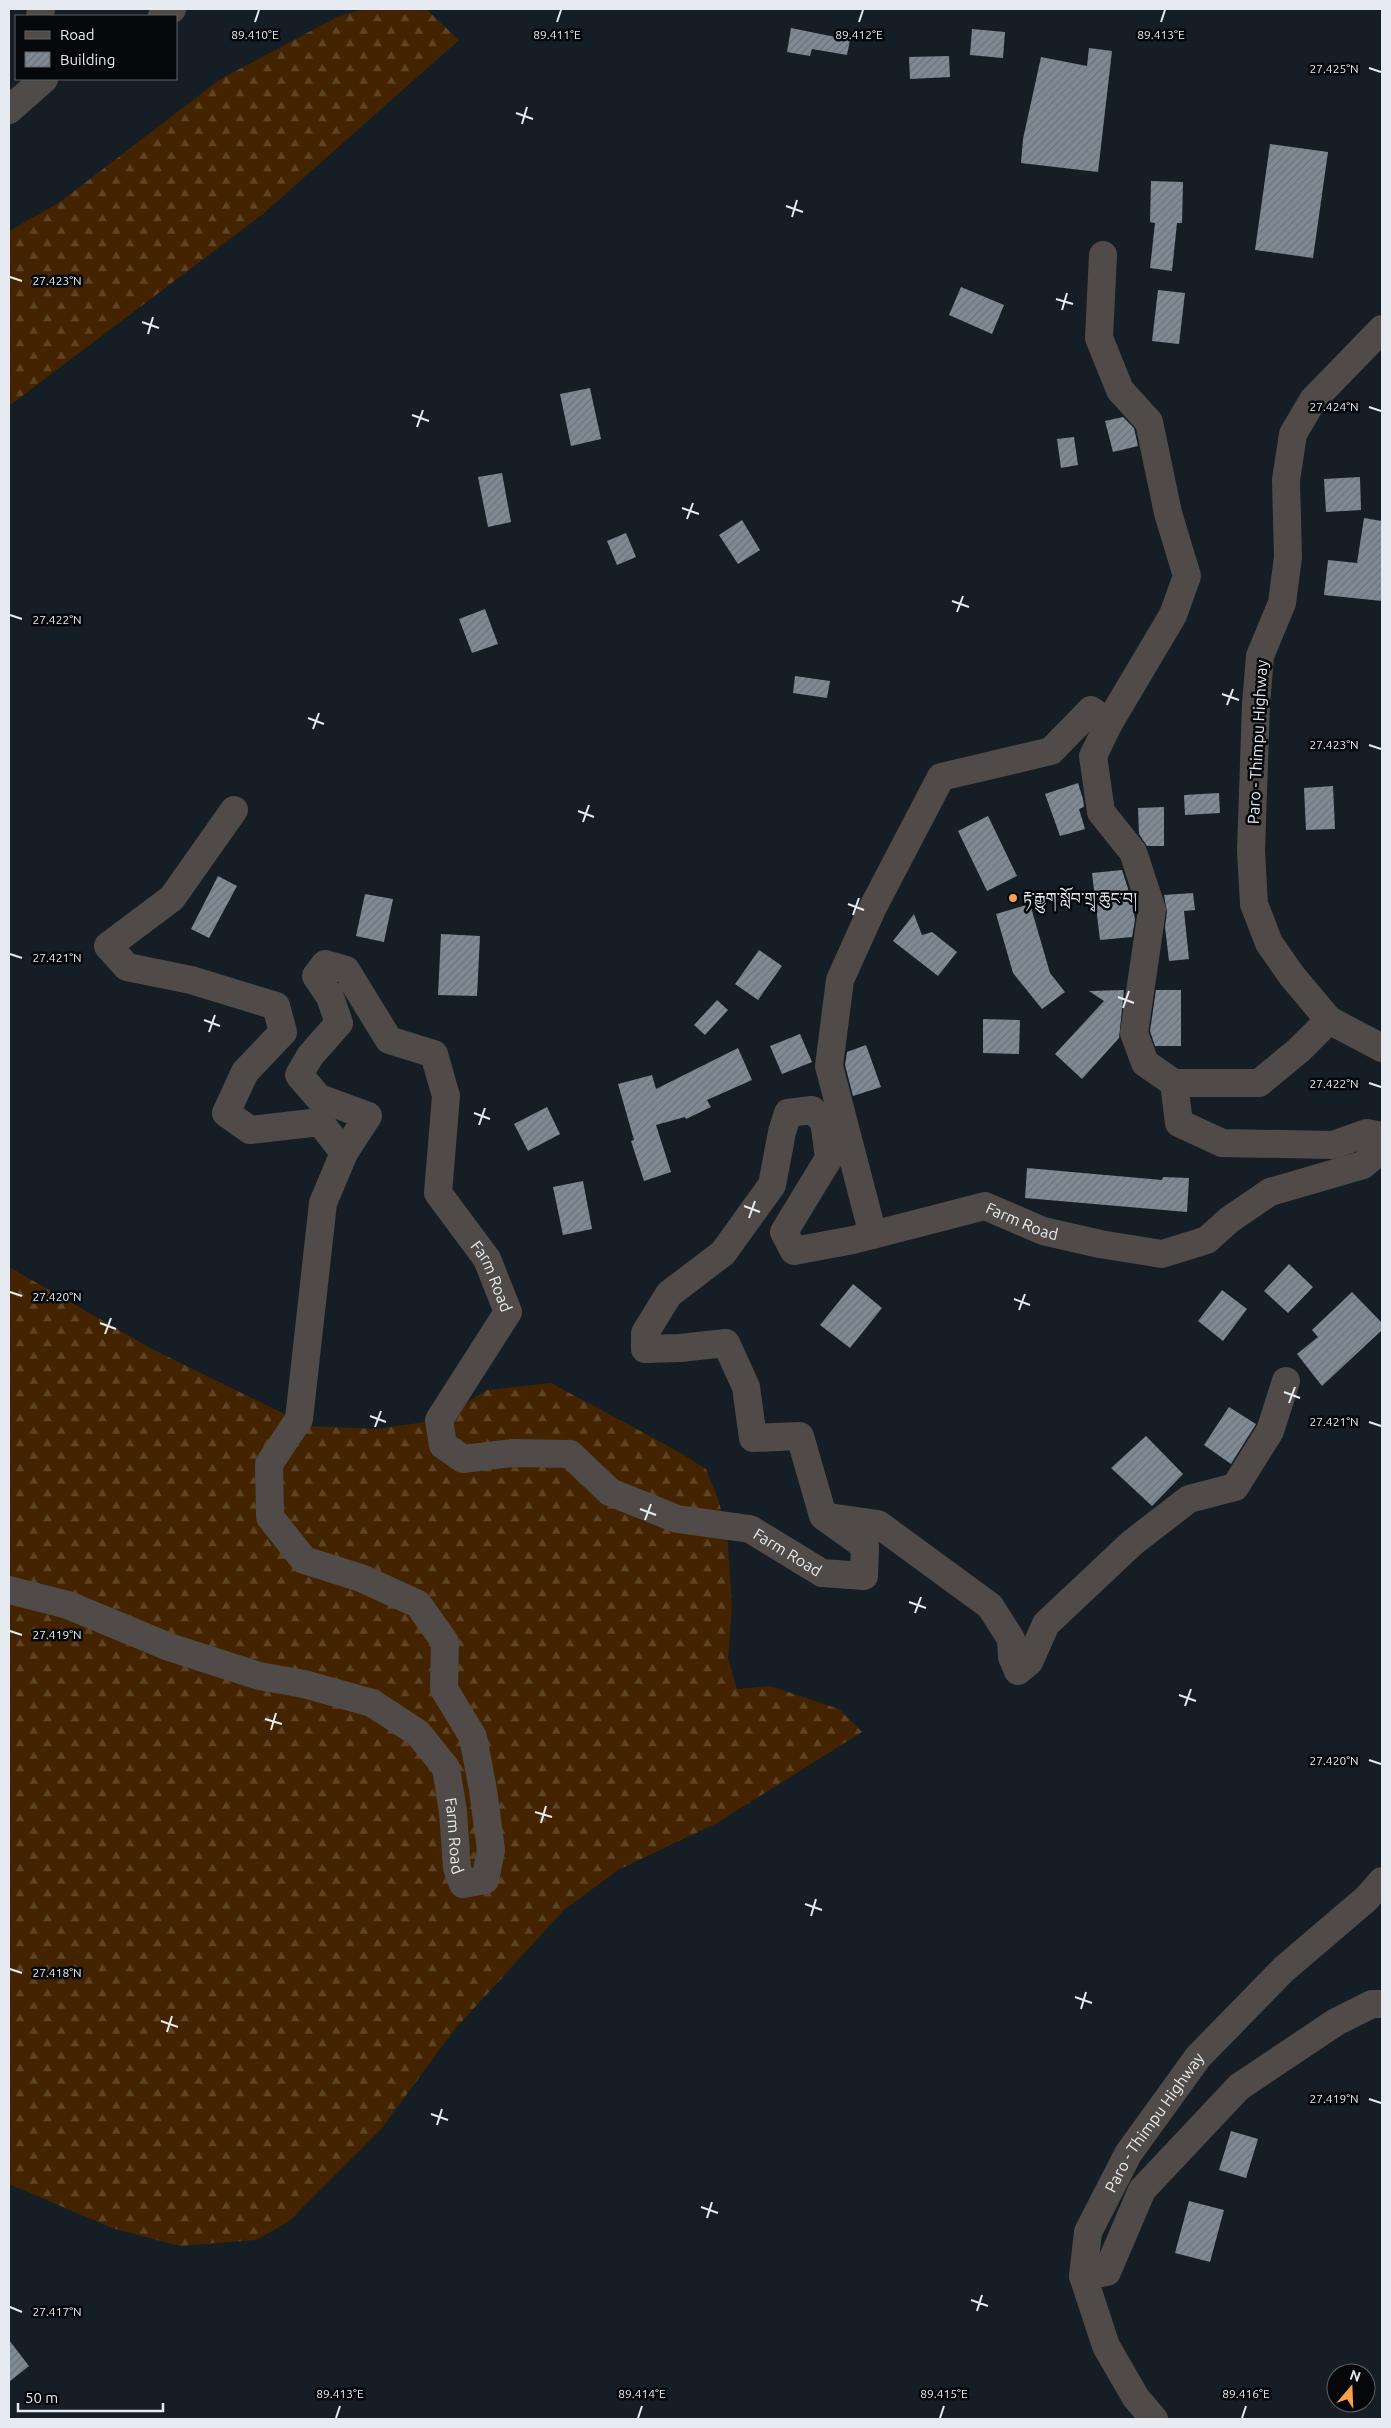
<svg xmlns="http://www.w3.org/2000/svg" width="1391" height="2428" viewBox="0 0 1391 2428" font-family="Ubuntu,'Noto Serif Tibetan',sans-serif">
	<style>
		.forest { fill: url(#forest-firs) }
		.building { fill: url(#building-hatch) }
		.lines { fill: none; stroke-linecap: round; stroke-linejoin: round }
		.minor { stroke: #504b48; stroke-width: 28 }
		.ticks { fill: none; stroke: #e5ebf0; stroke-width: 2 }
		.poi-dot { fill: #f8a04b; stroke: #05070a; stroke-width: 2 }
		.labels { text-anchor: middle; stroke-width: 5; stroke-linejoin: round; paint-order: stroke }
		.street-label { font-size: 16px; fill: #e5ebf0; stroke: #05070a }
		.poi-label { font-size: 16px; fill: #e5ebf0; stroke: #05070a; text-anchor: start }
		.ticks-label { font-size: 12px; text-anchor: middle; fill: #e5ebf0; stroke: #05070a; stroke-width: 5; stroke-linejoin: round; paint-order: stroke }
	</style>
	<defs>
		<pattern id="forest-firs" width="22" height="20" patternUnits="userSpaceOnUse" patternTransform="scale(1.25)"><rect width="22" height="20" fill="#432300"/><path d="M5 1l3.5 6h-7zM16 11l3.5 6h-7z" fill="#5e4326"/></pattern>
		<pattern id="building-hatch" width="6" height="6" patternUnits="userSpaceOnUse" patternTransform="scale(1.25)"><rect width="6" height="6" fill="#808a94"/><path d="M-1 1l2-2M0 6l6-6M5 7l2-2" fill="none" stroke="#6b7279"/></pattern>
	</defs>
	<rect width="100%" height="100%" fill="#151d25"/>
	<path class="forest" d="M 364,9 L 426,9 L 459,40 L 263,214 L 9,406 L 9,231 L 60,202 L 219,80 L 337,17 Z
		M 9,1267 L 154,1350 L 309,1426 L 376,1429 L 439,1420 L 487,1390 L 551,1383 L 679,1452 L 706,1469 L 718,1499 L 727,1531 L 732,1604 L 728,1659 L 737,1689 L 770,1686 L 839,1709 L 862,1732 L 717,1823 L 618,1870 L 564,1910 L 454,2030 L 382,2128 L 288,2222 L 256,2240 L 179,2246 L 112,2228 L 9,2184 Z"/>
	<path class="building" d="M 791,28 L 850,40 L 847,55 L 812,49 L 810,56 L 787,52 Z
		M 972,29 L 1005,32 L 1003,58 L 970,55 Z
		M 1089,48 L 1112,51 L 1098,172 L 1021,163 L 1023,139 L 1041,57 L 1087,66 Z
		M 949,56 L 950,77 L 910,79 L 909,57 Z
		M 1270,144 L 1328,152 L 1313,258 L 1255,250 Z
		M 1151,181 L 1183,182 L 1182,223 L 1177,223 L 1172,271 L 1150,268 L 1155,223 L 1150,222 Z
		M 961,287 L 1004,305 L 992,334 L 949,315 Z
		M 1158,290 L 1185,293 L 1179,344 L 1152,341 Z
		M 590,388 L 601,439 L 571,446 L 560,394 Z
		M 1123,417 L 1134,428 L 1138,446 L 1113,452 L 1105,421 Z
		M 1074,437 L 1078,465 L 1061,468 L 1057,439 Z
		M 502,473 L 511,522 L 488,527 L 478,477 Z
		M 1360,477 L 1361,510 L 1326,512 L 1324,479 Z
		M 1364,518 L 1382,521 L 1382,601 L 1324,595 L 1328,560 L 1357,563 Z
		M 742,520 L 760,550 L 738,564 L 719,535 Z
		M 626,533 L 636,557 L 617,565 L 607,541 Z
		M 485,609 L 498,644 L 472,653 L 459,619 Z
		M 795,676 L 830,681 L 827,698 L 793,693 Z
		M 1078,783 L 1083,799 L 1084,807 L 1079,809 L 1085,829 L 1060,836 L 1045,794 Z
		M 1333,786 L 1335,829 L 1306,830 L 1304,788 Z
		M 1219,793 L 1220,813 L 1185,815 L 1184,795 Z
		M 1164,807 L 1164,846 L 1147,846 L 1139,834 L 1138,808 Z
		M 988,816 L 1017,876 L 987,891 L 958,831 Z
		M 1122,870 L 1132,901 L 1135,920 L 1132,937 L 1100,940 L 1092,873 Z
		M 218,876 L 237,886 L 209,938 L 191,929 Z
		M 1193,893 L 1195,910 L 1184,911 L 1189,959 L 1169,961 L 1165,927 L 1167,912 L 1164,895 Z
		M 365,894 L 393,899 L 384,942 L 356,936 Z
		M 1030,904 L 1050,973 L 1065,992 L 1042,1009 L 1013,973 L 996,914 Z
		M 914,914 L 922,935 L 932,932 L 957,952 L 938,976 L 893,941 Z
		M 441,934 L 480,936 L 477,996 L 438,995 Z
		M 759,950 L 782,966 L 758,1000 L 735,984 Z
		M 1124,990 L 1119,1038 L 1082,1079 L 1055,1054 L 1104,1001 L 1089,991 Z
		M 1156,990 L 1181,990 L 1181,1046 L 1155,1046 L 1150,1031 Z
		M 717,1000 L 728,1010 L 705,1035 L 694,1025 Z
		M 983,1019 L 1020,1020 L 1019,1054 L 983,1053 Z
		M 800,1034 L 812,1062 L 782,1074 L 770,1046 Z
		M 866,1045 L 881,1087 L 853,1096 L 845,1065 L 847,1052 Z
		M 738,1048 L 752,1080 L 707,1100 L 711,1107 L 686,1119 L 685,1117 L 656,1125 L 671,1172 L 644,1181 L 631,1141 L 634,1140 L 618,1084 L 652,1075 L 656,1089 Z
		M 547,1107 L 560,1134 L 528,1151 L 514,1124 Z
		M 1027,1168 L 1162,1180 L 1163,1177 L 1189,1178 L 1187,1212 L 1025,1198 Z
		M 583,1181 L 592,1229 L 563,1235 L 553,1187 Z
		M 1289,1264 L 1313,1287 L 1288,1313 L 1264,1291 Z
		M 853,1284 L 882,1308 L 850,1348 L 820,1325 Z
		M 1222,1290 L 1247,1309 L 1223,1341 L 1198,1321 Z
		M 1352,1292 L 1382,1323 L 1382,1330 L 1322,1386 L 1297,1354 L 1318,1337 L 1312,1330 Z
		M 1229,1407 L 1256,1424 L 1231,1464 L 1204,1445 Z
		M 1146,1436 L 1183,1474 L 1152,1506 L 1111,1468 Z
		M 1231,2131 L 1258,2139 L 1246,2178 L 1219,2170 Z
		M 1189,2201 L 1224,2210 L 1210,2262 L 1175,2253 Z
		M 9,2340 L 29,2366 L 9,2382 Z"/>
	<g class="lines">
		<g class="minor">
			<path d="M 40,16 L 41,9"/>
			<path d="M 162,16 L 172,9"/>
			<path d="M 9,110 L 44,79"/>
			<path d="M 1103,255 L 1099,338 L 1120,390 L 1149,422 L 1168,513 L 1187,576 L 1173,615 L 1109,723 L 1093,756 L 1101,812 L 1133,852 L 1152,910 L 1134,1033 L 1145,1063 L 1174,1083"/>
			<path d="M 1382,329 L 1313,400 L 1293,434 L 1286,480 L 1288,557 L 1282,603 L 1260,656 L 1256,704 L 1251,851 L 1254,904 L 1269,943 L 1292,976 L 1329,1020 L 1382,1048"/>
			<path d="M 234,810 L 172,898 L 108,946 L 127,967 L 191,980 L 276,1006 L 283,1032 L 245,1072 L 226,1113 L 250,1130 L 320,1122 L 344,1153"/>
			<path d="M 1329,1020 L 1299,1050 L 1259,1083 L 1174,1083 L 1179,1123 L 1222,1143 L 1333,1145 L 1367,1133 L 1382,1136"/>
			<path d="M 873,1235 L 829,1066 L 840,980 L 873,907 L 941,777 L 1051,751 L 1091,710 L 1109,723"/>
			<path d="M 829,1517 L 878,1524 L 990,1606 L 1011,1639 L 1012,1657 L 1018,1671 L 1029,1662 L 1046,1624 L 1132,1543 L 1189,1499 L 1235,1487 L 1270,1431 L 1286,1381"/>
			<path id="s1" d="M 9,1590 L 68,1605 L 169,1647 L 259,1676 L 304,1684 L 372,1703 L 418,1733 L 446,1768 L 453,1812 L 457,1868 L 463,1884 L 485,1880 L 491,1850 L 483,1790 L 473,1737 L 444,1689 L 445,1642 L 418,1604 L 361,1578 L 304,1560 L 270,1517 L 269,1464 L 299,1419 L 323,1203 L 344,1153 L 368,1116 L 319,1098 L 299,1075 L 310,1056 L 339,1023 L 330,997 L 316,976 L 325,964 L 346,970 L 389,1040 L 434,1054 L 446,1096 L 438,1193 L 487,1259 L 508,1312 L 439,1420 L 443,1445 L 463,1459 L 512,1453 L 570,1454 L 610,1492 L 677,1519 L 750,1529 L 822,1573 L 864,1576 L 865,1546 L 823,1516 L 800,1436 L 753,1438 L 746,1387 L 726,1343 L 680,1348 L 645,1349 L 645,1333 L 669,1294 L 723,1253 L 772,1185 L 782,1132 L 788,1113 L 812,1110 L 824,1121 L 829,1158 L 784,1232 L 794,1251 L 853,1240 L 985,1206 L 1043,1231 L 1100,1244 L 1162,1254 L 1207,1240 L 1229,1220 L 1270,1192 L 1363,1165 L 1381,1149 L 1382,1142"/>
			<path d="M 1083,2276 L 1107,2272 L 1142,2190 L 1239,2087 L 1336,2022 L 1372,2004 L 1382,2004"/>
			<path id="s2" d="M 1154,2419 L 1136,2398 L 1106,2346 L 1083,2276 L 1088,2232 L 1128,2154 L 1198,2057 L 1284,1969 L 1366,1899 L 1382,1881"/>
		</g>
	</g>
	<path class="ticks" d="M 255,22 L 259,10M 557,22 L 561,10M 859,22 L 863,10M 1161,22 L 1165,10M 1369,68 L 1381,72M 516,113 L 533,119M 522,124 L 527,107M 786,206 L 803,212M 792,217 L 797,200M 10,277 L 22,281M 1056,299 L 1073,304M 1062,310 L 1067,293M 142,322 L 159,328M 148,334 L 153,317M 1369,407 L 1381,411M 412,415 L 429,421M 417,427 L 423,410M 682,508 L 699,514M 687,519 L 693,503M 952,601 L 969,607M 957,612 L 963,596M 10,615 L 22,619M 1222,694 L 1239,700M 1227,705 L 1233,689M 308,718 L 324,724M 313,729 L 319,713M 1369,745 L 1381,749M 578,811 L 594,817M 583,822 L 589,805M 848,904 L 864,910M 853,915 L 859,898M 10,954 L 22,958M 1118,997 L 1134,1003M 1123,1008 L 1129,991M 204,1020 L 220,1026M 209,1032 L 215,1015M 1369,1083 L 1381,1087M 474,1113 L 490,1119M 479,1125 L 485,1108M 744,1206 L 760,1212M 749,1218 L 755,1201M 10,1292 L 22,1296M 1014,1299 L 1030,1305M 1019,1310 L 1025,1294M 100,1323 L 116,1329M 105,1334 L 111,1318M 1284,1392 L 1300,1398M 1289,1403 L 1295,1387M 370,1416 L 386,1422M 1369,1422 L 1381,1426M 375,1427 L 381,1411M 640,1509 L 656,1515M 645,1520 L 651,1504M 909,1602 L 926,1608M 915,1613 L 921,1597M 10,1631 L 22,1635M 1179,1695 L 1196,1701M 1185,1706 L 1191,1689M 265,1719 L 282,1724M 271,1730 L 276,1713M 1369,1760 L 1381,1764M 535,1812 L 552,1817M 541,1823 L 546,1806M 805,1904 L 822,1910M 811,1916 L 816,1899M 10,1969 L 22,1973M 1075,1997 L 1092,2003M 1081,2009 L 1086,1992M 161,2021 L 178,2027M 167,2032 L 172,2016M 1369,2099 L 1381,2103M 431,2114 L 448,2120M 437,2125 L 442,2109M 701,2207 L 718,2213M 707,2218 L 712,2202M 971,2300 L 988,2306M 10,2307 L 22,2312M 977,2311 L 982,2295M 336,2418 L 340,2406M 638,2418 L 642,2406M 940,2418 L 944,2406M 1242,2418 L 1246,2406"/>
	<circle class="poi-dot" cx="1013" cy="898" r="5"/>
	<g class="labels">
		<g class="street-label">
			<text transform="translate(1257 742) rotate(-87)" y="6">Paro - Thimpu Highway</text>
			<text dy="6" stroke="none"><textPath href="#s1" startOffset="3879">Farm Road</textPath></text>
			<text dy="6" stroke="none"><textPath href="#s1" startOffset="2124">Farm Road</textPath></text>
			<text dy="6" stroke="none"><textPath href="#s1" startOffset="2694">Farm Road</textPath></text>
			<text dy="6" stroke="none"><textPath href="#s1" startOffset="549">Farm Road</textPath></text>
			<text dy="6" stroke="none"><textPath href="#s2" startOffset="334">Paro - Thimpu Highway</textPath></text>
		</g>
		<g class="poi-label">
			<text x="1023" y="904">རྟ་རྒྱུག་སློབ་གྲྭ་ཆུང་བ།</text>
		</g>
	</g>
	<g class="ticks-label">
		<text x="255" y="39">89.410°E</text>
		<text x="859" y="39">89.412°E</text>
		<text x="1161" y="39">89.413°E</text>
		<text x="557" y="39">89.411°E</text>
		<text x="1334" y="73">27.425°N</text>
		<text x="57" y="285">27.423°N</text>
		<text x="1334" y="411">27.424°N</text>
		<text x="57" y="624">27.422°N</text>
		<text x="1334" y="749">27.423°N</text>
		<text x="57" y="962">27.421°N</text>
		<text x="1334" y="1088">27.422°N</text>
		<text x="57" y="1301">27.420°N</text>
		<text x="1334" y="1426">27.421°N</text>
		<text x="57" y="1639">27.419°N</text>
		<text x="1334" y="1765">27.420°N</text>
		<text x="57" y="1977">27.418°N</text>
		<text x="1334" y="2103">27.419°N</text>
		<text x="57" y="2316">27.417°N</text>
		<text x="340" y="2398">89.413°E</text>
		<text x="642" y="2398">89.414°E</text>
		<text x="944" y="2398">89.415°E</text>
		<text x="1246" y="2398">89.416°E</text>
	</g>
	<rect width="1391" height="2428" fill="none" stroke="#e5ebf0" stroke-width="20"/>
	<rect x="15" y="15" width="162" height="65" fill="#05070a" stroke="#5f6266"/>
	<rect x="25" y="31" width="25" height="8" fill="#504b48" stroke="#5f6266"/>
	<text x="60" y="40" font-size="15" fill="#e5ebf0">Road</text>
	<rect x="25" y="52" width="25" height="15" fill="url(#building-hatch)" stroke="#5f6266"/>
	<text x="60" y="65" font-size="15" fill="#e5ebf0">Building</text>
	<g transform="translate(1351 2388) rotate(19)"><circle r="24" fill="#05070a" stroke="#5f6266"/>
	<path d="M0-4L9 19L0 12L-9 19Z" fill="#f8a04b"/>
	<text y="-8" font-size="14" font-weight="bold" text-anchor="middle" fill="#e5ebf0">N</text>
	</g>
	<path d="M18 2403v8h145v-8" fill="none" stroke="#e5ebf0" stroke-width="2.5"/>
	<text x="25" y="2403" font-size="15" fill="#e5ebf0" stroke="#05070a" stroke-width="4" paint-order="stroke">50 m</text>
</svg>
